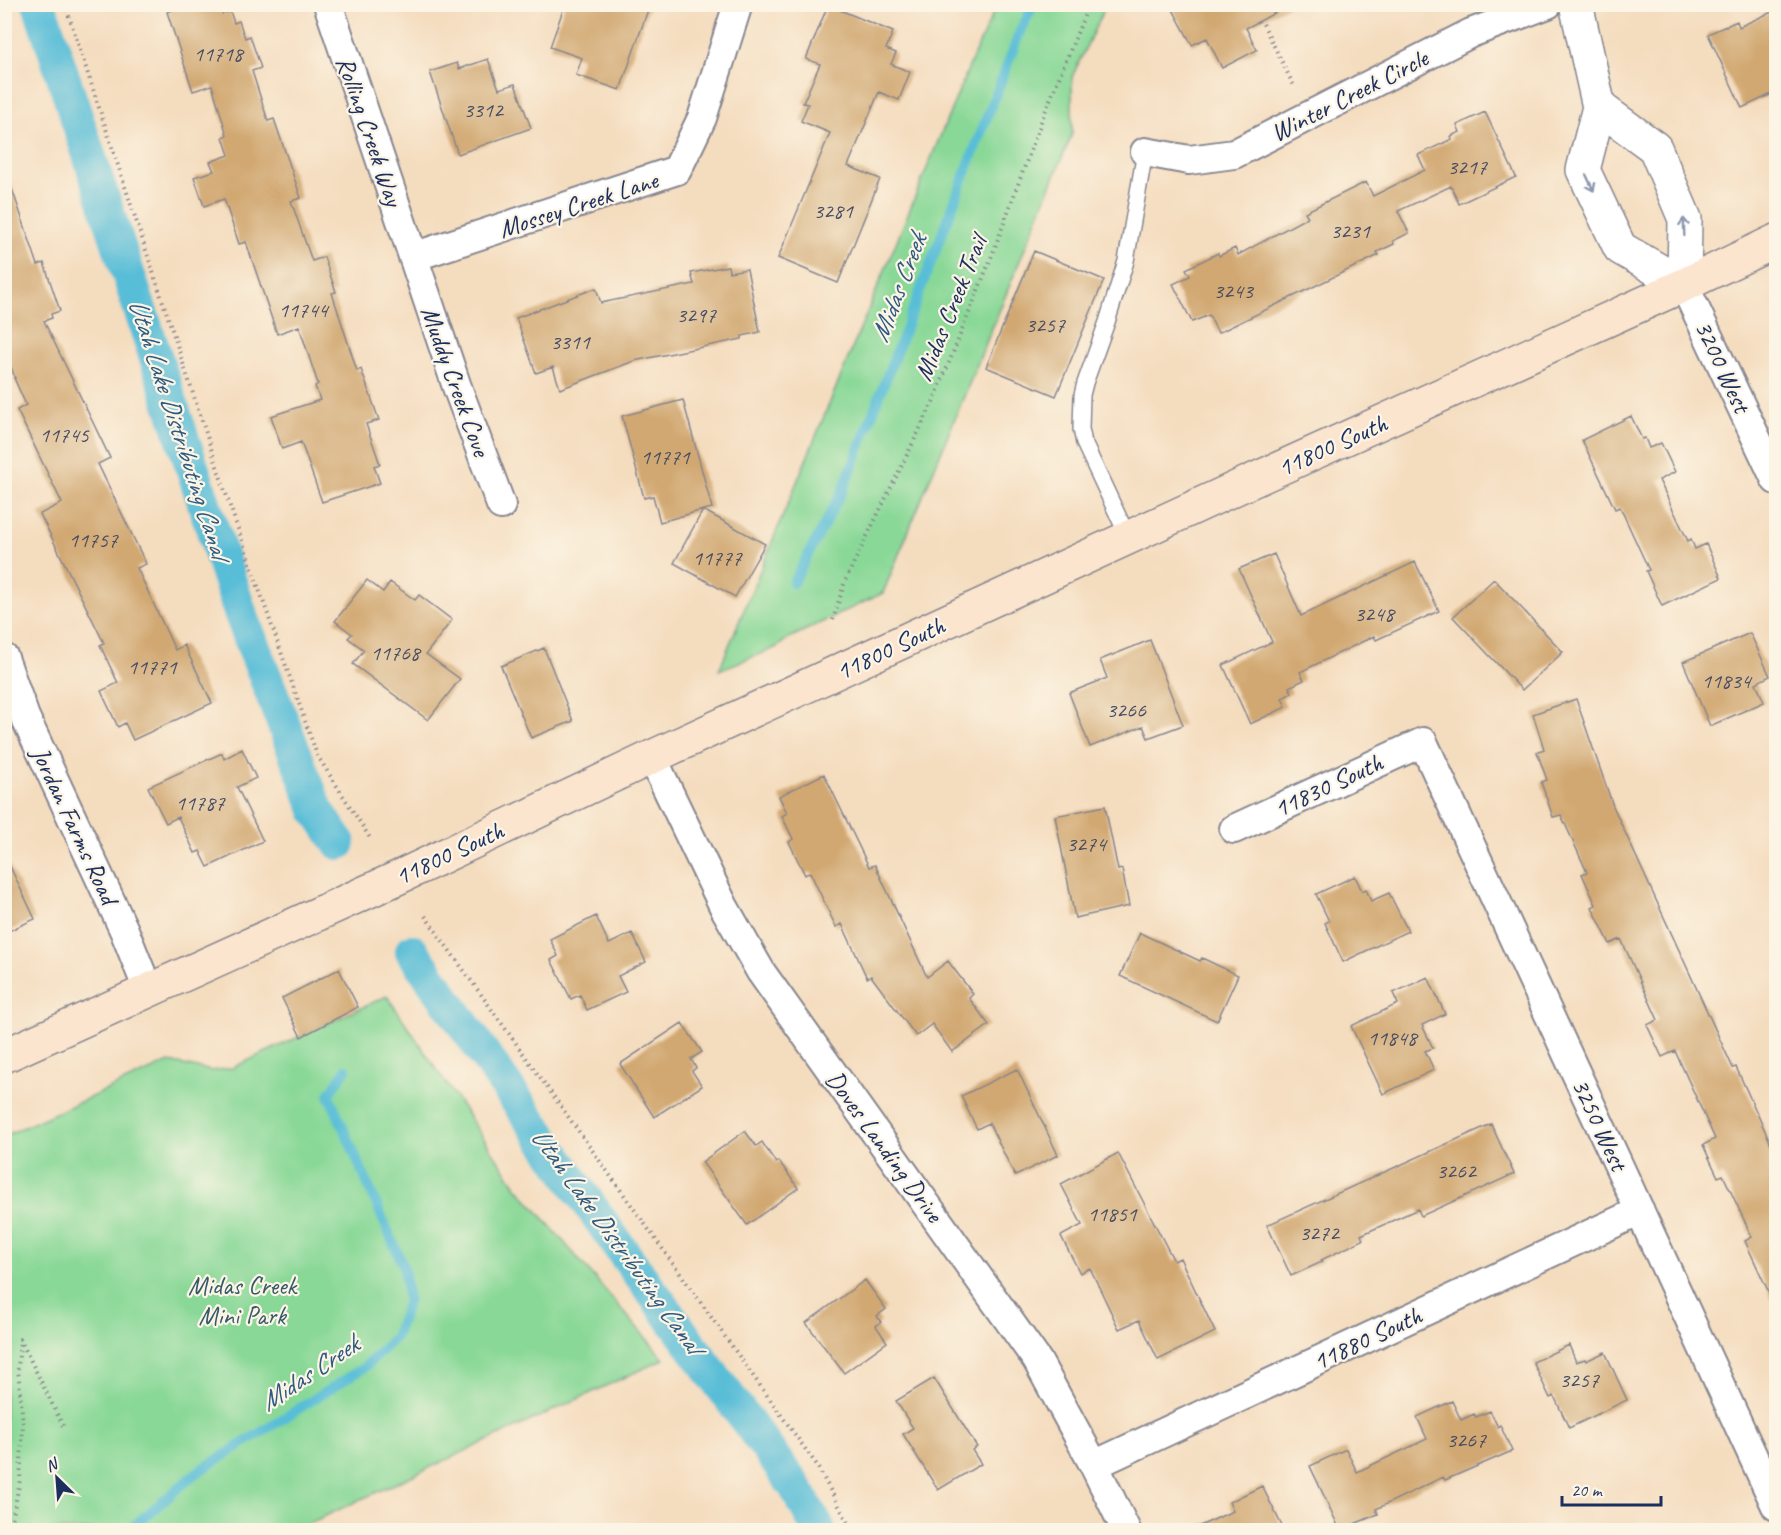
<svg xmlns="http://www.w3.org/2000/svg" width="1781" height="1535" viewBox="0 0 1781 1535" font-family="Caveat,sans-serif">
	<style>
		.green { fill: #89d897; stroke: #52847a; stroke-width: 1.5 }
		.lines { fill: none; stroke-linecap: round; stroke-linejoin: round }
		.stream { stroke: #59bdd7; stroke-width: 10 }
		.canal { stroke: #59bdd7; stroke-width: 34 }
		.building { fill: #d1a872 }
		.service-casing { stroke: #88868e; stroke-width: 18 }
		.minor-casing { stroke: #88868e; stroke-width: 32 }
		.tertiary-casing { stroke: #88868e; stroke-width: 36 }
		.secondary-casing { stroke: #88868e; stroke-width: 36 }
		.path { stroke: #88868e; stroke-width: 4; stroke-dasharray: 1.5 4.5; stroke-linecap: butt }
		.service { stroke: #fff; stroke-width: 15 }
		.minor { stroke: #fff; stroke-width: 28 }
		.tertiary { stroke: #fff; stroke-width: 33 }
		.secondary { stroke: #fce5cf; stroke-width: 33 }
		.oneway { stroke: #8d97ae }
		.labels { text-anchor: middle; stroke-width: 4.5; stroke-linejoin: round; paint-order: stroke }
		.number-label { font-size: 22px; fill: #484d63 }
		.street-label { font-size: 26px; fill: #1b2f5e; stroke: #fcf5e5 }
		.park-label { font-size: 26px; fill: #36596c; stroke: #fcf5e5 }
		.water-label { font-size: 27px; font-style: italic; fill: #2e5a82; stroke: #fcf5e5 }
	</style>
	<rect width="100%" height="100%" fill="#fcf5e5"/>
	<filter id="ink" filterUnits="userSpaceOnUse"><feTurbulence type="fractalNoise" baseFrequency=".0167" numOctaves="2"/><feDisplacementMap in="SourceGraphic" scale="12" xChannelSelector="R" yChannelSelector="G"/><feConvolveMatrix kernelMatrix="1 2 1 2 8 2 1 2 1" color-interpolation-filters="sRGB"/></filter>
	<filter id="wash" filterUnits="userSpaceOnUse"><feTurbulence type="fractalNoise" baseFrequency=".008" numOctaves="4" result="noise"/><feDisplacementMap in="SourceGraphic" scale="24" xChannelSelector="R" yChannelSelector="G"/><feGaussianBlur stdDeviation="1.35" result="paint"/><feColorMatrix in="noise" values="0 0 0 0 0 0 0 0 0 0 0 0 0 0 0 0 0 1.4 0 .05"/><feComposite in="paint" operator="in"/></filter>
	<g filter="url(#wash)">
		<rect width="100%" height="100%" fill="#f4dcbe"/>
		<path class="green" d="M 997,5 L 1106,5 L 1072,77 L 1072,134 L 883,593 L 789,638 L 775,648 L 719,670 L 973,57 Z
			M 387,996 L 516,1186 L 664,1359 L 295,1530 L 5,1530 L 4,1136 L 169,1062 L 212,1071 L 232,1068 Z"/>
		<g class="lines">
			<path class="stream" d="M 793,583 L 844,488 L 1021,29 L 1034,4
				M 129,1530 L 196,1473 L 365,1367 L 395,1337 L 408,1302 L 404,1268 L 329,1095 L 346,1069"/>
			<path class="canal" d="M 39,4 L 240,612 L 317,810 L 339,843
				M 412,951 L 617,1244 L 796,1488 L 819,1530"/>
		</g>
		<g id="blocks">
			<path class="building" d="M 190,4 L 219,4 L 222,14 L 230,11 L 234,23 L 239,21 L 245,38 L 250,36 L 261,68 L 252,71 L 268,121 L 274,119 L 301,198 L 291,201 L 312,261 L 324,257 L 336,292 L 332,293 L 357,371 L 361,369 L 379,420 L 366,424 L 380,464 L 374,466 L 380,483 L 322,502 L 301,442 L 282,449 L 271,416 L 320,400 L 315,386 L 318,384 L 299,326 L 277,334 L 246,242 L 239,244 L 224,199 L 204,206 L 194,177 L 214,171 L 210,162 L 229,155 L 223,137 L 227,135 L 212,85 L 193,91 L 167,12 Z
				M 565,4 L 650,4 L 620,90 L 576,75 L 582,58 L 550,47 Z
				M 1170,4 L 1292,4 L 1246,28 L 1257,50 L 1222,68 L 1207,38 L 1192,45 Z
				M 828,5 L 893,32 L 886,49 L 896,53 L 891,64 L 910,72 L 899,100 L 879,92 L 848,166 L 880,179 L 838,283 L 778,258 L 830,133 L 801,121 L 808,104 L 803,103 L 820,64 L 806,59 Z
				M 1776,10 L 1776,92 L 1742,108 L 1708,34 L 1737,21 L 1739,27 Z
				M 488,59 L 499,89 L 515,84 L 531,128 L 458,154 L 430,72 L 457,63 L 459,69 Z
				M 1485,112 L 1516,177 L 1459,204 L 1451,186 L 1398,211 L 1409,233 L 1393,241 L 1394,244 L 1377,252 L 1379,255 L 1218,333 L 1209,315 L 1192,322 L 1173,284 L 1190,276 L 1186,269 L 1218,253 L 1219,256 L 1235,248 L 1238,255 L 1308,217 L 1305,212 L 1366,182 L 1373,196 L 1425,170 L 1418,155 L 1452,139 L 1451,136 L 1460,132 L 1457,125 Z
				M 4,180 L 9,180 L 38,265 L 44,263 L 60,311 L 51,314 L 52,318 L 44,321 L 110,458 L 98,464 L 146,564 L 137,568 L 175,650 L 184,645 L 212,703 L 133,740 L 125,723 L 118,727 L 101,691 L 118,683 L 100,645 L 104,643 L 40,514 L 62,503 L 17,410 L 26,405 L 14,378 L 15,378 L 4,347 Z
				M 1034,251 L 1104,280 L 1056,396 L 986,367 Z
				M 728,266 L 729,272 L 747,269 L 760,332 L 742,336 L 742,339 L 634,361 L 560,389 L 553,367 L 536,373 L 516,318 L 596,288 L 601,303 L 694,284 L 691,273 Z
				M 683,400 L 712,508 L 703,510 L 765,544 L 735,597 L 674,563 L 703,510 L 660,522 L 653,496 L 644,498 L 622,416 Z
				M 1631,416 L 1642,439 L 1645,438 L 1649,448 L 1661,443 L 1675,472 L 1659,480 L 1688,541 L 1691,539 L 1695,549 L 1706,544 L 1721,578 L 1662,606 L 1646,571 L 1649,570 L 1620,507 L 1615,509 L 1582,440 Z
				M 1274,554 L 1301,616 L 1415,562 L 1439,611 L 1376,640 L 1374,636 L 1300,672 L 1304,680 L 1289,687 L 1292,693 L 1282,698 L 1286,707 L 1250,724 L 1223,665 L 1272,642 L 1239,569 Z
				M 1494,579 L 1563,652 L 1522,690 L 1453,617 Z
				M 367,580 L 383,592 L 390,582 L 415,600 L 419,595 L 452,620 L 426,654 L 460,679 L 428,720 L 353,664 L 364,650 L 348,638 L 352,634 L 335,621 Z
				M 1750,633 L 1770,676 L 1756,683 L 1764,702 L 1710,726 L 1683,662 Z
				M 1150,640 L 1183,725 L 1148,738 L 1143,726 L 1090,747 L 1069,693 L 1107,678 L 1100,660 Z
				M 544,648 L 573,721 L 531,738 L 501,666 Z
				M 1576,699 L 1613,806 L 1733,1068 L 1736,1067 L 1776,1155 L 1776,1308 L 1745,1241 L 1752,1237 L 1723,1175 L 1718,1177 L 1703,1145 L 1715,1139 L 1675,1051 L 1662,1057 L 1647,1025 L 1658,1020 L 1621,939 L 1610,944 L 1592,907 L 1596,905 L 1582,874 L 1587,872 L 1561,815 L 1553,817 L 1541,782 L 1547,780 L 1537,752 L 1544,749 L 1533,714 Z
				M 242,749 L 256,778 L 237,787 L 263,841 L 208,867 L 200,851 L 195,853 L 178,817 L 166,823 L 148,787 L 222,753 L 224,759 Z
				M 824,774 L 869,867 L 875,865 L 927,977 L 948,961 L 973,994 L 969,998 L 989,1025 L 952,1052 L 932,1024 L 916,1036 L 871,976 L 867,978 L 842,924 L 836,927 L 810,872 L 805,875 L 789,842 L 793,839 L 782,816 L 787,813 L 779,796 Z
				M 1105,806 L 1118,870 L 1122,869 L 1129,906 L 1075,918 L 1055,816 Z
				M 4,854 L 35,919 L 4,933 Z
				M 1355,876 L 1362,891 L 1366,889 L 1371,901 L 1389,893 L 1408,931 L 1343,962 L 1325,923 L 1329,921 L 1316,894 Z
				M 596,916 L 609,944 L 632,933 L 646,962 L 618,976 L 626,992 L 587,1010 L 580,995 L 571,999 L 551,960 L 558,956 L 550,939 Z
				M 1140,933 L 1200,961 L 1202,958 L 1238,975 L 1217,1021 L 1120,976 Z
				M 339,969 L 358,1007 L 301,1037 L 282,998 Z
				M 1428,977 L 1445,1014 L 1422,1025 L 1433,1048 L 1425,1051 L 1434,1070 L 1383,1094 L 1351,1026 L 1398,1004 L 1393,993 Z
				M 682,1023 L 702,1052 L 691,1059 L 696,1068 L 692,1071 L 702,1086 L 654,1117 L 620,1064 Z
				M 1017,1069 L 1058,1155 L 1015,1176 L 989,1123 L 977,1129 L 961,1096 Z
				M 1491,1124 L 1514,1174 L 1421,1216 L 1418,1209 L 1361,1235 L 1363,1240 L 1321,1260 L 1322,1262 L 1291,1276 L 1267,1225 Z
				M 745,1131 L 756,1146 L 762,1142 L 776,1163 L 779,1161 L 798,1188 L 747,1225 L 702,1162 Z
				M 1118,1153 L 1174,1261 L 1180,1258 L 1215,1332 L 1158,1360 L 1139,1320 L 1119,1329 L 1090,1268 L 1080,1273 L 1061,1236 L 1082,1225 L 1061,1184 Z
				M 865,1280 L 886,1309 L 877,1316 L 881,1322 L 876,1326 L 887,1342 L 844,1373 L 806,1323 Z
				M 1569,1345 L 1576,1362 L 1585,1359 L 1586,1361 L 1605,1352 L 1627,1400 L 1569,1428 L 1554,1396 L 1550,1398 L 1533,1362 Z
				M 934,1378 L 977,1447 L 972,1450 L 981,1464 L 938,1490 L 903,1434 L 913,1428 L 896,1401 Z
				M 1452,1401 L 1461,1420 L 1474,1414 L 1476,1417 L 1490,1411 L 1498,1427 L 1500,1425 L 1512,1451 L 1445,1480 L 1443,1477 L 1376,1509 L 1378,1514 L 1340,1530 L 1310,1466 L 1346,1449 L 1357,1472 L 1427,1439 L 1417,1417 Z
				M 1262,1486 L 1284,1530 L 1191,1530 L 1233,1511 L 1229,1502 Z"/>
		</g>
	</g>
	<g filter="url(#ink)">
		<use href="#blocks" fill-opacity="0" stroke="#88868e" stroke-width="1.5"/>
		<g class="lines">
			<defs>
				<path id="service" d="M 1128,537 L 1084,443 L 1081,429 L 1082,395 L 1085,383 L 1107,322 L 1126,261 L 1145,152"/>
				<path id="minor" d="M 328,4 L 457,387 L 501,505
					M 1145,152 L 1189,160 L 1234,154 L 1471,33 L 1548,4
					M 413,257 L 677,170 L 702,118 L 738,4
					M 1684,285 L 1776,480
					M 4,658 L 25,717 L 124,930 L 148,990
					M 652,757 L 724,907 L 761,972 L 1037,1360 L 1094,1465 L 1126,1530
					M 1234,829 L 1423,742 L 1776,1506
					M 1094,1465 L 1640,1211"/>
				<path id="tertiary" d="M 1576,4 L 1599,107 L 1583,170 L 1620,248 L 1684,285 L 1685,219 L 1655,148 L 1599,107"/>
				<path id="secondary" d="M 4,1056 L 393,880 L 652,757 L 1236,488 L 1684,285 L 1776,241"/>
			</defs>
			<use href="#service" class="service-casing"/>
			<use href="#minor" class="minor-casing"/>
			<use href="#tertiary" class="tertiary-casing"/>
			<use href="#secondary" class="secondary-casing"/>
			<path class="path" d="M 65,4 L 230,506 L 317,755 L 370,838
				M 1263,24 L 1295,88
				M 833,620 L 845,581 L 934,400 L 991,258 L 1041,122 L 1089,4
				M 425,916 L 816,1464 L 852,1530
				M 10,1530 L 20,1480 L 23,1424 L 18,1369 L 20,1339 L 64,1428"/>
			<use href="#service" class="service"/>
			<use href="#minor" class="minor"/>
			<use href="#tertiary" class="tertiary"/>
			<use href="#secondary" class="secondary"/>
		</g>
		<defs><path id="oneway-shaft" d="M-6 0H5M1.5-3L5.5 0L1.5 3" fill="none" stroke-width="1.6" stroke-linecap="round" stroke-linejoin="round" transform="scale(1.5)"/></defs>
		<g class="oneway">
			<use href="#oneway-shaft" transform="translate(1590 183) rotate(65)"/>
			<use href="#oneway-shaft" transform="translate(1684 227) rotate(-92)"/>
		</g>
	</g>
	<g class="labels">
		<g class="number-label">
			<text x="218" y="61">11718</text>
			<text x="483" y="117">3312</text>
			<text x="1467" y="174">3217</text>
			<text x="833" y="218">3281</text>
			<text x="1350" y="238">3231</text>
			<text x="1233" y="298">3243</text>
			<text x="303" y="317">11744</text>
			<text x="696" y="322">3297</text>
			<text x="1045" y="332">3257</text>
			<text x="570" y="349">3311</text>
			<text x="64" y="442">11745</text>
			<text x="665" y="464">11771</text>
			<text x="93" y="547">11757</text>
			<text x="717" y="565">11777</text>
			<text x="1374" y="621">3248</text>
			<text x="395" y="660">11768</text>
			<text x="152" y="674">11771</text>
			<text x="1726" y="688">11834</text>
			<text x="1126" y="717">3266</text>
			<text x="200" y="810">11787</text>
			<text x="1086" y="851">3274</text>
			<text x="1392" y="1045">11848</text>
			<text x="1456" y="1178">3262</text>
			<text x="1112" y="1221">11851</text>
			<text x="1319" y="1240">3272</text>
			<text x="1579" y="1387">3257</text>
			<text x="1466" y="1447">3267</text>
		</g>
		<g class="street-label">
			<text transform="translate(1349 95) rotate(-27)" y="9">Winter Creek Circle</text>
			<text transform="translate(370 131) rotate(71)" y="9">Rolling Creek Way</text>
			<text transform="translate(578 204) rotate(-18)" y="9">Mossey Creek Lane</text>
			<text transform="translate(950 308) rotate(-68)" y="9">Midas Creek Trail</text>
			<text transform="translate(1723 366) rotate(65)" y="9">3200 West</text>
			<text transform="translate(456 381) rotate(70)" y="9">Muddy Creek Cove</text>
			<text transform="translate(1332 445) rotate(-24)" y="9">11800 South</text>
			<text transform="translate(890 648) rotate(-25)" y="9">11800 South</text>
			<text transform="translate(1328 785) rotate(-25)" y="9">11830 South</text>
			<text transform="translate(75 825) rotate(65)" y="9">Jordan Farms Road</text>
			<text transform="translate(449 853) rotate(-25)" y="9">11800 South</text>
			<text transform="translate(1600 1124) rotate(65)" y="9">3250 West</text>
			<text transform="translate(885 1146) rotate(54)" y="9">Doves Landing Drive</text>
			<text transform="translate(1367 1338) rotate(-25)" y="9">11880 South</text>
		</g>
		<g class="park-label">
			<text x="242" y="1294">Midas Creek<tspan x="242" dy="30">Mini Park</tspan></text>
		</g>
		<g class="water-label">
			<text transform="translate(898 288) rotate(-69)" y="9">Midas Creek</text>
			<text transform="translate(179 428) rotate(72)" y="9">Utah Lake Distributing Canal</text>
			<text transform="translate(617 1240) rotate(54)" y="9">Utah Lake Distributing Canal</text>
			<text transform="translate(309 1373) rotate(-34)" y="9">Midas Creek</text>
		</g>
	</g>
	<rect width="1781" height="1535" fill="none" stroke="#fcf5e5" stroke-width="24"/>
	<g transform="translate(57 1478) rotate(335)" stroke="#fcf5e5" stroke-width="4.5" paint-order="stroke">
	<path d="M0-4.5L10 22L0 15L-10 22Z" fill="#1b2f5e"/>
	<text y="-9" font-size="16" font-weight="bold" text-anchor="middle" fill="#1b2f5e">N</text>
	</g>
	<path d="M1562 1496v9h99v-9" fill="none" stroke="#1b2f5e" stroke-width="3"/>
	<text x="1571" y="1496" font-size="18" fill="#1b2f5e" stroke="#fcf5e5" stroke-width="4.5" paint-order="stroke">20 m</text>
</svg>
